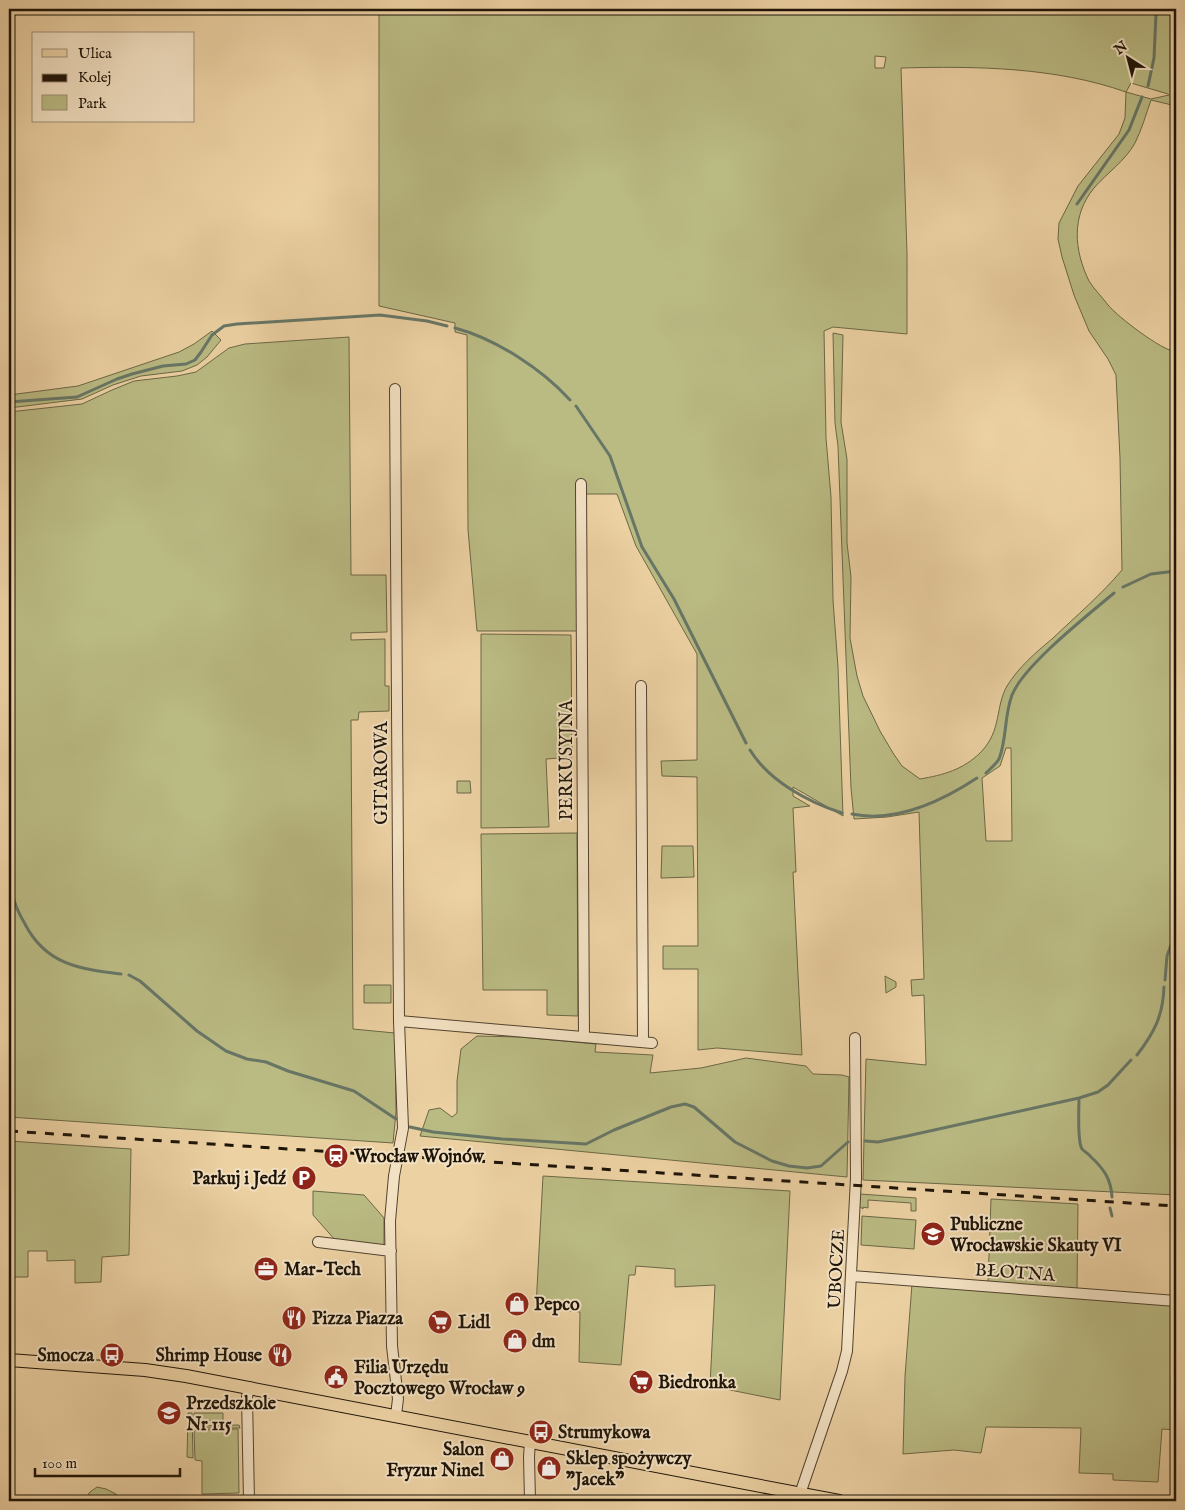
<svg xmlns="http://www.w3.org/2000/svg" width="1185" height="1510" viewBox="0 0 1185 1510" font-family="'IM FELL English',serif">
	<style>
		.green { fill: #baba83; stroke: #6c6746; fill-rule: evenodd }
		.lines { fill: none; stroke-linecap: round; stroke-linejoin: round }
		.stream { stroke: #677666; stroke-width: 3 }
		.minor-casing { stroke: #51432f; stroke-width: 12 }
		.major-casing { stroke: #1d1408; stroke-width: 14 }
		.minor { stroke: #f3e1c3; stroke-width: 10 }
		.major { stroke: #ecd1a3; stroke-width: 12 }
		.rail { stroke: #1d1408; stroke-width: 3; stroke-dasharray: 9 9; stroke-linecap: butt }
		.labels { text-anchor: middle; stroke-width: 4; stroke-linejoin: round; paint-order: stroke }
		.street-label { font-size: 18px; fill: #1d1408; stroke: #f3e1c3 }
		.poi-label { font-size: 18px; font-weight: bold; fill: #1d1408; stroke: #f3e1c3; text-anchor: start }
	</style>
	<rect width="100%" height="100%" fill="#ecd1a3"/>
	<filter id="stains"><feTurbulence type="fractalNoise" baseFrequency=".004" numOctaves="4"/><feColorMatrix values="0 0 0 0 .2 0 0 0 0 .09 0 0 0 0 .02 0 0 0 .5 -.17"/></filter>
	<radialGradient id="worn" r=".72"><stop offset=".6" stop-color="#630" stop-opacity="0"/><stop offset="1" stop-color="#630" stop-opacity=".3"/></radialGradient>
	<path class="green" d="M 379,9 L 1176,9 L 1176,106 L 1151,100 C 1146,114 1142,129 1135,143 C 1125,161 1107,173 1094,188 C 1071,216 1074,250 1089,281 C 1094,289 1102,297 1108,305 C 1118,317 1161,350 1176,352 L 1176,1195 L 863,1180 L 866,1059 L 926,1065 L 924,995 L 912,996 L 911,980 L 924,979 L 919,812 L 887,817 L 854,819 L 851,788 L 838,446 L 835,423 L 833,333 L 843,335 L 841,422 L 847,459 L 847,543 L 851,577 L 850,638 L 857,676 L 863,696 L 880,731 L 893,753 L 902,766 L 920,779 C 943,775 963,770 981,752 C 1002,730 995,707 1007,686 C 1018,668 1036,652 1052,639 C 1076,616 1101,595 1122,570 L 1120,458 L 1116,375 L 1108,359 L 1089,331 L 1074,295 L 1062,257 L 1058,239 L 1059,223 L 1078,186 L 1119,134 L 1125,118 L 1126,92 C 1055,67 976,66 901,68 L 907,254 L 907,334 L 833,327 L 824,331 L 826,438 L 831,497 L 833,600 L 838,667 L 843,816 L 793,787 L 793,796 L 810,806 L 793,808 L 796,872 L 793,872 L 802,1055 L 717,1048 L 698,1050 L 698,969 L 663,969 L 663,946 L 698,946 L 697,777 L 662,776 L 661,761 L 697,760 L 697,654 L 636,546 L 617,494 L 586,494 L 578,631 L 477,631 L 468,530 L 467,335 L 455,332 L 455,323 L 379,306 ZM 875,56 L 886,57 L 884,68 L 875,68 ZM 1131,83 L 1168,94 L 1169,95 L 1151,99 L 1126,92 ZM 1006,748 L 1011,748 L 1012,841 L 986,841 L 982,778 L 1000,766 Z
		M 212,331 L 221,340 L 207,357 L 197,365 L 182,371 L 141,376 L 113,385 L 82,399 L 9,408 L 9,395 L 78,386 L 179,352 L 194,344 Z
		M 349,337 L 351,575 L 386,575 L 387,632 L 351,633 L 351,640 L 385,639 L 385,686 L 389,686 L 389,711 L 359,712 L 358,720 L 351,720 L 353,1029 L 395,1033 L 396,1112 L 393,1143 L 9,1117 L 9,412 L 82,404 L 112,390 L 134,381 L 177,376 L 196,372 L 229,348 L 245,344 Z
		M 481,634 L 571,635 L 572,757 L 546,759 L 549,827 L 481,828 Z
		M 457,781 L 470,781 L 471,793 L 457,793 Z
		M 577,833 L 578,1016 L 547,1015 L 547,990 L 483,990 L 481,834 Z
		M 662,846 L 693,846 L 694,877 L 661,878 Z
		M 885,976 L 896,982 L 896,987 L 886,993 Z
		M 364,985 L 391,985 L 391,1003 L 364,1003 Z
		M 477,1036 L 520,1037 L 596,1044 L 595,1052 L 653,1055 L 650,1073 L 701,1068 L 746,1058 L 806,1066 L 813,1074 L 842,1075 L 849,1077 L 847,1177 L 420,1136 L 429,1110 L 440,1108 L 452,1117 L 457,1113 L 457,1081 L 461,1049 Z
		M 9,1141 L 131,1149 L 129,1255 L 102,1257 L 101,1282 L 75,1283 L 75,1260 L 47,1261 L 47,1251 L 28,1251 L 28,1277 L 9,1277 Z
		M 543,1176 L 790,1191 L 780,1400 L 710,1386 L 715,1285 L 675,1287 L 675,1269 L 636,1266 L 635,1275 L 629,1275 L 621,1365 L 579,1362 L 580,1312 L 536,1307 Z
		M 313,1191 L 364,1195 L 384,1218 L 384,1247 L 336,1241 L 313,1215 Z
		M 860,1194 L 916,1198 L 916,1211 L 911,1211 L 911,1203 L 868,1200 L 868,1208 L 863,1207 L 863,1209 L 859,1206 Z
		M 991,1199 L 1078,1204 L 1077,1290 L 988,1283 Z
		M 862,1216 L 916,1220 L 914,1249 L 861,1245 Z
		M 912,1284 L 1176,1305 L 1176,1430 L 1162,1429 L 1158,1482 L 1113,1480 L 1113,1474 L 1079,1473 L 1081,1428 L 986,1427 L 981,1453 L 954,1450 L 903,1454 L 905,1376 Z
		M 188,1413 L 192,1413 L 193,1458 L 187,1457 Z
		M 194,1413 L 223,1413 L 223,1421 L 194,1421 Z
		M 239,1425 L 240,1428 L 194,1428 L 194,1426 Z
		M 238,1429 L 239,1493 L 202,1494 L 202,1461 L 195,1460 L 194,1430 Z
		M 97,1487 L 106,1489 L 116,1494 L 116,1501 L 85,1501 L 85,1499 L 90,1492 Z"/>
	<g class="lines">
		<path class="stream" d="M 1148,86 L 1154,58 L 1156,14 L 1154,9
			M 1077,204 L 1129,130 L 1142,97
			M 455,328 C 496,339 542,369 570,400
			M 9,402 L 77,397 L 117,379 L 132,374 L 163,366 L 186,364 L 195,360 L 201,352 L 212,335 L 224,326 L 237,324 L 380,315 L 427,321 L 447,326
			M 576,406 L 610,456 L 642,547 L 674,599 L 746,743
			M 1123,587 L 1151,574 L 1176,571
			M 750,750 C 769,781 808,802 842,813
			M 986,773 C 990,769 996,764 999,759 C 1007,739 1004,716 1012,695 C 1024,665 1088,615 1114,593
			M 852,814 C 895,823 942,801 977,778
			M 9,842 C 13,859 9,876 12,892 C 14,903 19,914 25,924 C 46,965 80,969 121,974
			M 129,975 L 140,981 L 197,1031 L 226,1051 L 247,1059 L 266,1062 L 288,1071 L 354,1091 L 396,1119
			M 1165,980 L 1167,956 L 1176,931
			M 1137,1055 C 1154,1033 1163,1016 1164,987
			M 1079,1098 C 1079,1109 1077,1141 1082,1149 C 1085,1152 1089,1154 1091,1157 C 1104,1169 1111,1179 1112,1197
			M 410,1127 L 433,1132 L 502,1139 L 586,1144 L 614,1130 L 671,1107 L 685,1104 L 694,1107 L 735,1142 L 772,1161 L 789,1166 L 807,1168 L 821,1166 L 848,1142
			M 865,1141 L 878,1142 L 907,1136 L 1079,1098 L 1098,1092 L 1108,1085 L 1131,1060
			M 1110,1208 L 1112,1216"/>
		<defs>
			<path id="minor" d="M 395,389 L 399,1021 L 403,1128 L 394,1176 L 390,1221 L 392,1346 L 398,1399 L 396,1415
				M 581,484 L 584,1037
				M 641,686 L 643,1042
				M 399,1021 L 652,1043
				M 318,1242 L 391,1251
				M 852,1276 L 1176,1301
				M 800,1494 L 842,1371 L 847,1351 L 856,1178 L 855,1038
				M 249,1501 L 247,1397 L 249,1387
				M 530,1501 L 529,1457 L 530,1441"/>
			<path id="major" d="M 9,1360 L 145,1370 L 186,1376 L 839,1501"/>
		</defs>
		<use href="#minor" class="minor-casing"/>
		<use href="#major" class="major-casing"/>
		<use href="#minor" class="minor"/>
		<use href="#major" class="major"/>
		<path class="rail" d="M 9,1131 L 1176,1206"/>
	</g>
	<defs>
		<symbol id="station-disc" viewBox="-11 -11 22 22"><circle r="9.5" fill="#8f2418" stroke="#f3e1c3"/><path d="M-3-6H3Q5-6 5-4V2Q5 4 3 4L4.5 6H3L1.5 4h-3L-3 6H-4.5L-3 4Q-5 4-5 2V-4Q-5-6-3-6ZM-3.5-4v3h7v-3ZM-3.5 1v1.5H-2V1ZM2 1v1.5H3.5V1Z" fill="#fff"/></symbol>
		<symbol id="parking-disc" viewBox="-11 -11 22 22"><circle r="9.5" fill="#8f2418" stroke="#f3e1c3"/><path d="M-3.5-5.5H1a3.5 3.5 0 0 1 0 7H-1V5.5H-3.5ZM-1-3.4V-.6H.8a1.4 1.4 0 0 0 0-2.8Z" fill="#fff"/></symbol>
		<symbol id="school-disc" viewBox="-11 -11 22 22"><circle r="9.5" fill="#8f2418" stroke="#f3e1c3"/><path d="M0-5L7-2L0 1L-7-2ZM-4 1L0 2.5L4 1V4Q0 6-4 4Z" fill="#fff"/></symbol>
		<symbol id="office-disc" viewBox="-11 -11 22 22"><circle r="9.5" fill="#8f2418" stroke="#f3e1c3"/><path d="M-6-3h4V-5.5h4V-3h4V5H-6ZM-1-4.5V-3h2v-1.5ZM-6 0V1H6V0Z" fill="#fff"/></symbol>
		<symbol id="shop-disc" viewBox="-11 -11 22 22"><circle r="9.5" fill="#8f2418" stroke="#f3e1c3"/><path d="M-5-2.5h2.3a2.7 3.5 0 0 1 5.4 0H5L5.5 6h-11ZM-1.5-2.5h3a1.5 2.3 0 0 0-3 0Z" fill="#fff"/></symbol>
		<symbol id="restaurant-disc" viewBox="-11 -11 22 22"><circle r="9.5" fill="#8f2418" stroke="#f3e1c3"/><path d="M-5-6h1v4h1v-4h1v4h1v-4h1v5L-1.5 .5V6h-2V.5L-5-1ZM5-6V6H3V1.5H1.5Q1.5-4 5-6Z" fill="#fff"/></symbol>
		<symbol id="supermarket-disc" viewBox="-11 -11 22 22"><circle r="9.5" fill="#8f2418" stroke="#f3e1c3"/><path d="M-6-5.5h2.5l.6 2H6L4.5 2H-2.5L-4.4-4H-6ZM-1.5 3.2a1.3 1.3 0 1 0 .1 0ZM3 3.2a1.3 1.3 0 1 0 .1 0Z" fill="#fff"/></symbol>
		<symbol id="bus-disc" viewBox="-11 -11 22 22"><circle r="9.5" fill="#8f2418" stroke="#f3e1c3"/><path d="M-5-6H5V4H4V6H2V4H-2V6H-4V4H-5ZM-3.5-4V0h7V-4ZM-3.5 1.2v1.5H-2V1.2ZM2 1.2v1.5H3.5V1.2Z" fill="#fff"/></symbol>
		<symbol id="civic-disc" viewBox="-11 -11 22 22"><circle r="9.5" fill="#8f2418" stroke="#f3e1c3"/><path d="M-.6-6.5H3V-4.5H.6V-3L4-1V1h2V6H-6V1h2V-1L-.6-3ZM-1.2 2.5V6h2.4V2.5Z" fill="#fff"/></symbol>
	</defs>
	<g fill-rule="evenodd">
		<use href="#station-disc" x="322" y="1142" width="28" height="28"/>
		<use href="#parking-disc" x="290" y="1164" width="28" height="28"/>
		<use href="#school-disc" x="919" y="1220" width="28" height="28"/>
		<use href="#office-disc" x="252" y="1255" width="28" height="28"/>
		<use href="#shop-disc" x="503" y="1290" width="28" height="28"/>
		<use href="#restaurant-disc" x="280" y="1304" width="28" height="28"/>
		<use href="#supermarket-disc" x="426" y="1308" width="28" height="28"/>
		<use href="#shop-disc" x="501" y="1327" width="28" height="28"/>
		<use href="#bus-disc" x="98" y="1341" width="28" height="28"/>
		<use href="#restaurant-disc" x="266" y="1341" width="28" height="28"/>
		<use href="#civic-disc" x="322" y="1363" width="28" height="28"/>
		<use href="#supermarket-disc" x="627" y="1368" width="28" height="28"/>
		<use href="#school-disc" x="155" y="1399" width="28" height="28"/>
		<use href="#bus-disc" x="527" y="1418" width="28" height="28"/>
		<use href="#shop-disc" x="488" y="1445" width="28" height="28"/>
		<use href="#shop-disc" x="535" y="1454" width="28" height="28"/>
	</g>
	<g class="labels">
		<g class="street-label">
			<text transform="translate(566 760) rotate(-90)" y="6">PERKUSYJNA</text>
			<text transform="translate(381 773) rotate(-90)" y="6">GITAROWA</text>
			<text transform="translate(836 1269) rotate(-87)" y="6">UBOCZE</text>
			<text transform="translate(1015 1272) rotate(4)" y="6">BŁOTNA</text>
		</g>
		<g class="poi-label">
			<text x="354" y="1162">Wrocław Wojnów</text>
			<text x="286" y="1184" text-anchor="end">Parkuj i Jedź</text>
			<text x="950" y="1230">Publiczne<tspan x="950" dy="21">Wrocławskie Skauty VI</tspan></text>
			<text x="284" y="1275">Mar-Tech</text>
			<text x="534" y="1310">Pepco</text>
			<text x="312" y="1324">Pizza Piazza</text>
			<text x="458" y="1328">Lidl</text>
			<text x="532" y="1347">dm</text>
			<text x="94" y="1361" text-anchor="end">Smocza</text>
			<text x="262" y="1361" text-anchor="end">Shrimp House</text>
			<text x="354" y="1373">Filia Urzędu<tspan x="354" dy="21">Pocztowego Wrocław 9</tspan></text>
			<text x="658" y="1388">Biedronka</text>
			<text x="186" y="1409">Przedszkole<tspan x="186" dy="21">Nr 115</tspan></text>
			<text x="558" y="1438">Strumykowa</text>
			<text x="484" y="1455" text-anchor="end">Salon<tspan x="484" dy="21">Fryzur Ninel</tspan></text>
			<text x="566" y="1464">Sklep spożywczy<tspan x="566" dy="21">"Jacek"</tspan></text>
		</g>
	</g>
	<rect width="1185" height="1510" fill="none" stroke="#ecd1a3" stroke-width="30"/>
	<rect x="10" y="10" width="1165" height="1490" fill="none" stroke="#1d1408" stroke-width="2.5"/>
	<rect x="15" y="15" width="1155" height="1480" fill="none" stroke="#1d1408"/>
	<rect x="32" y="32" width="162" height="90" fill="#f3e1c3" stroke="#9d8f78"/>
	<rect x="42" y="49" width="25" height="8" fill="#ecd1a3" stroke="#9d8f78"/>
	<text x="78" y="58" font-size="15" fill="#1d1408">Ulica</text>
	<rect x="42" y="74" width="25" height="8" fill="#1d1408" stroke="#9d8f78"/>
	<text x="78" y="82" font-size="15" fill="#1d1408">Kolej</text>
	<rect x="42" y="95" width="25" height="15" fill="#baba83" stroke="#9d8f78"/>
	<text x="78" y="108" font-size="15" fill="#1d1408">Park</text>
	<g transform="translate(1128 58) rotate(324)" stroke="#f3e1c3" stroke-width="4" paint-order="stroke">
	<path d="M0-4L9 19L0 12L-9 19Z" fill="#1d1408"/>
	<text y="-8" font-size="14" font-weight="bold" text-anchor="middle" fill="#1d1408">N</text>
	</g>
	<path d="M35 1468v8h145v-8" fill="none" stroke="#1d1408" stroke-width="2.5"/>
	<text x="42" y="1468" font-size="15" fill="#1d1408" stroke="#f3e1c3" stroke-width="4" paint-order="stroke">100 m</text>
	<rect width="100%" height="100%" filter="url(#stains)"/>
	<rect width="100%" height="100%" fill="url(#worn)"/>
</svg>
